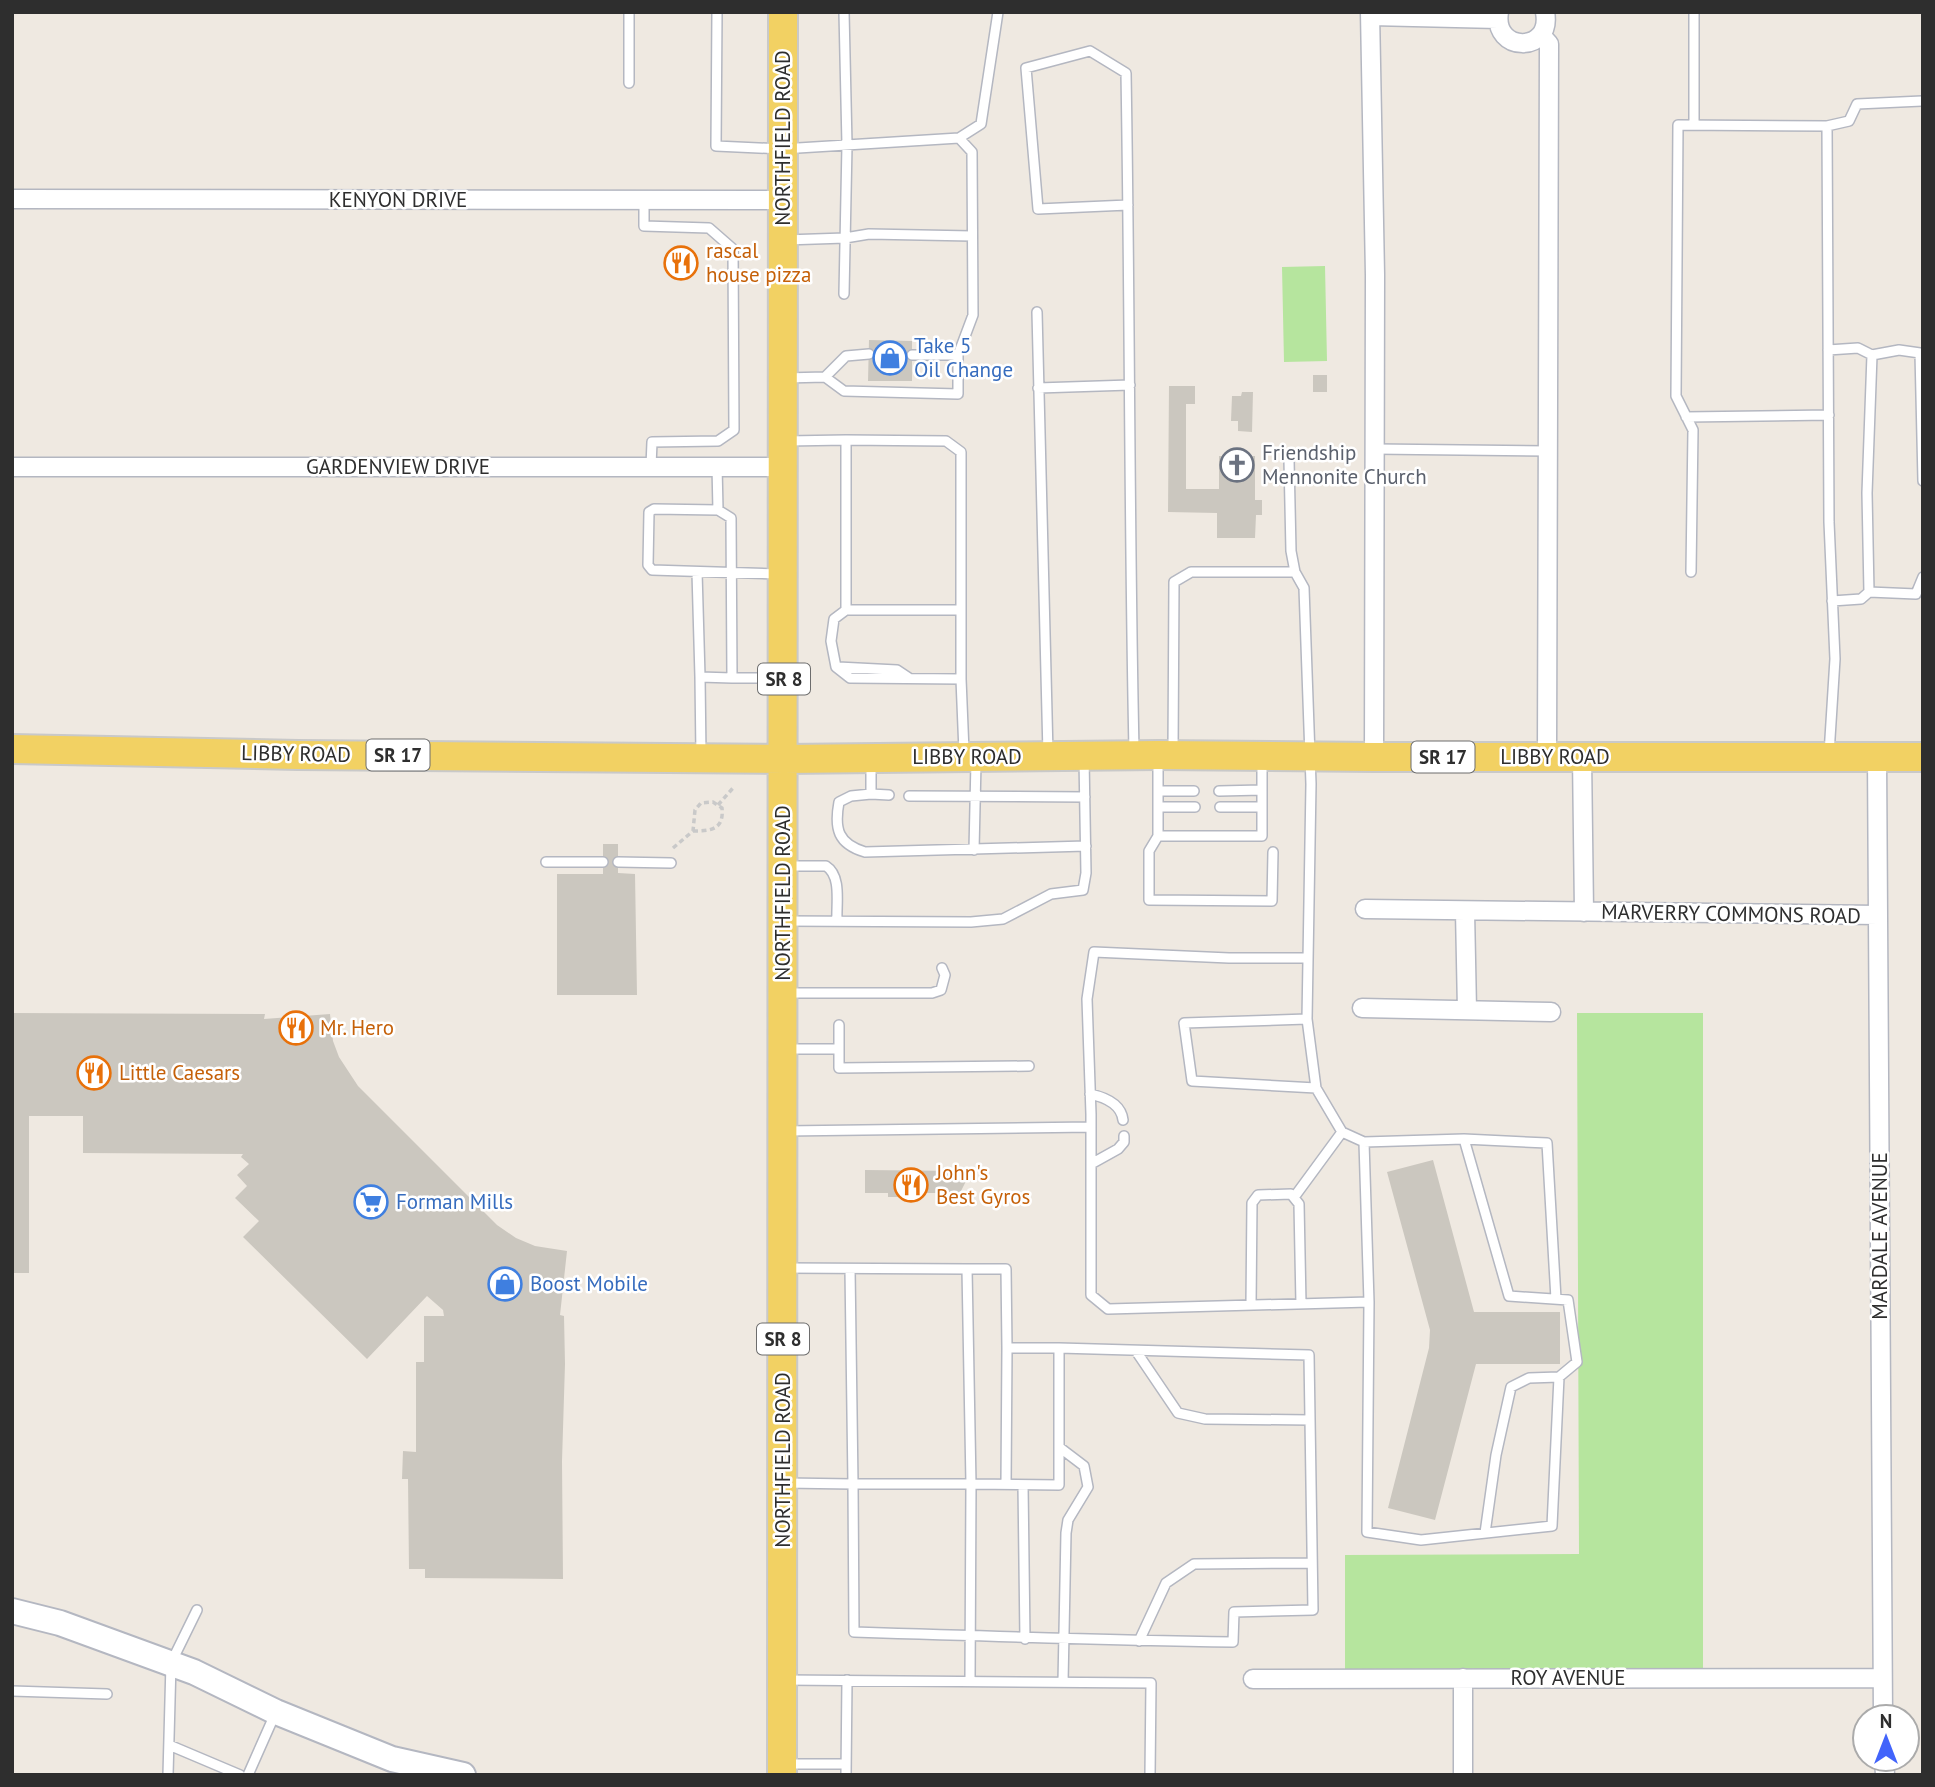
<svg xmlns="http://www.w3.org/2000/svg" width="1935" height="1787" viewBox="0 0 1935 1787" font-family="'PT Sans',sans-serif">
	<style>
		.green { fill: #b6e59e }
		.building { fill: #cbc7bf }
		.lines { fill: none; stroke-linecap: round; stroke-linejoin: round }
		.lane-casing { stroke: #b4b7c1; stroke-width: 12 }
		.street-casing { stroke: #b4b7c1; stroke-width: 21 }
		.secondary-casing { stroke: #b4b7c1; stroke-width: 28 }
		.primary-casing { stroke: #c9c9c9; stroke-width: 32 }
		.path { stroke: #c9c9c9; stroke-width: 3.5; stroke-dasharray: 5 3.5; stroke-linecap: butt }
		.lane { stroke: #fff; stroke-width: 9 }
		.street { stroke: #fff; stroke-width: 18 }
		.secondary { stroke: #fff; stroke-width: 24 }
		.primary { stroke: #f2d163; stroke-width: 28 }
		.labels { text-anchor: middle; stroke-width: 5; stroke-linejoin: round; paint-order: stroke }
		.shield { fill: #fff; stroke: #6d6d6d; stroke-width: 2 }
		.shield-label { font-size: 19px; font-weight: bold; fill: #2e2e2e }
		.street-label { font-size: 21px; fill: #2e2e2e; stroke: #fff }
		.food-label { font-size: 21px; fill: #c56008; stroke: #fff; text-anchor: start }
		.shop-label { font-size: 21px; fill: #366cbe; stroke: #fff; text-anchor: start }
		.worship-label { font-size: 21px; fill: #5b616d; stroke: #fff; text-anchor: start }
	</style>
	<rect width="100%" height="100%" fill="#efe9e1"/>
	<path class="green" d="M 1325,266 L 1327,361 L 1284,362 L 1282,267 Z
		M 1577,1013 L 1703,1013 L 1703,1678 L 1345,1679 L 1345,1555 L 1579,1554 Z"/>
	<path class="building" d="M 869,340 L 912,341 L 912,381 L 868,381 Z
		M 1313,375 L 1327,375 L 1327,392 L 1313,392 Z
		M 1169,386 L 1195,386 L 1195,404 L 1186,404 L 1186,489 L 1219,489 L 1219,456 L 1255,456 L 1255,500 L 1262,500 L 1262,515 L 1256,515 L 1255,538 L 1217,538 L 1217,513 L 1168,512 Z
		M 1242,392 L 1253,392 L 1252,432 L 1238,431 L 1238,421 L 1231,421 L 1232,396 L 1241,396 Z
		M 603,844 L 618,844 L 618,873 L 635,874 L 637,995 L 557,995 L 557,874 L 603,874 Z
		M 12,1013 L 265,1014 L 264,1019 L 330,1014 L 333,1041 L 339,1057 L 358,1086 L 497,1225 L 516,1238 L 535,1246 L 567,1251 L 560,1315 L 564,1316 L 565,1364 L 562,1461 L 563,1579 L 425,1578 L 425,1569 L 409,1569 L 408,1479 L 402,1479 L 403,1451 L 416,1452 L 416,1362 L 424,1362 L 424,1316 L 444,1316 L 443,1310 L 427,1296 L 367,1359 L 243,1237 L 259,1221 L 235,1198 L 247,1186 L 237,1175 L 249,1164 L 241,1157 L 243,1154 L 83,1153 L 83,1116 L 29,1116 L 29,1273 L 12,1273 Z
		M 1433,1160 L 1474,1312 L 1560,1312 L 1560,1364 L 1476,1364 L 1435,1520 L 1388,1508 L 1429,1348 L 1430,1330 L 1387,1172 Z
		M 865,1170 L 960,1171 L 966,1181 L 960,1193 L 924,1193 L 924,1197 L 888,1197 L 888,1193 L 865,1193 Z"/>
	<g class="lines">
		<defs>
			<path id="lane" d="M 629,12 L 629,83
				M 717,12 L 716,146 L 782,149 L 959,138 L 981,124 L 998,12
				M 1694,125 L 1694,12
				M 644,201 L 644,226 L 709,228 L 733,249 L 734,430 L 718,441 L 652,442 L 651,466
				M 1128,205 L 1038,209 L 1026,68 L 1090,51 L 1126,73 C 1130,299 1129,524 1134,750
				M 785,240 L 845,238 L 869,234 L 972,236
				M 844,294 L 847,145 L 844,12
				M 1037,312 L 1048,754
				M 1828,350 L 1858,348 L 1872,355 L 1867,493 L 1869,592 L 1861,599 L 1832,601
				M 869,354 L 846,356 L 825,377 L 844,391 L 958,394 L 958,355 L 912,355
				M 958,355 L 973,315 L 972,152 L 959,138
				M 1872,355 L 1899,350 L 1920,353 L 1923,481
				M 785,378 L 825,377
				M 1038,388 L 1130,385
				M 1686,417 L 1829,415
				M 846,440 L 946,441 L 961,452 L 961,679 L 964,752
				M 787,441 L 846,440 L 846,610
				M 1375,449 L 1548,451
				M 1289,460 L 1291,551 L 1295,572
				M 718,510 L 654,509 L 649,512 L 648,565 L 652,570 L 778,574
				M 697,572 L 700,677 L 732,678 L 731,518 L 718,510 L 717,466
				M 1691,572 L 1693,430 L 1676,396 L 1678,125 L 1827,126
				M 1869,592 L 1916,594 L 1923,577
				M 961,610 L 846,610 L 834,619 L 831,641 L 836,667 L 850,678 L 961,679
				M 838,667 L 897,670 L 909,678
				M 700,677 L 701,756
				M 732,678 L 779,678
				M 1173,751 L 1174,582 L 1191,572 L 1295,572 L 1304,588 L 1311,784 L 1307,1019 L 1316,1088 L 1342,1132 L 1364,1142
				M 1829,754 L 1835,659 L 1829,522 L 1827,126 L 1849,121 L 1857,104 L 1922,101
				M 1158,760 L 1158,836 L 1262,836 L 1262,760
				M 871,762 L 871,794 L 889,795
				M 1158,791 L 1194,791
				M 1219,791 L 1262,790
				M 871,794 L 851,796 L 839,802 C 834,829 838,844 865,852 L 1086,846
				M 909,796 L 1085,797
				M 1158,807 L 1195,807
				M 1220,807 L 1262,807
				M 1158,836 L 1149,851 L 1149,900 L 1272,901 L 1273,852
				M 974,850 L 976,762
				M 546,862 L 603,862
				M 618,862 L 671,863
				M 785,866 L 826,866 C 842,876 836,904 837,921
				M 785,921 L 971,922 L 1003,919 L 1051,894 L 1083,890 L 1086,873 L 1084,758
				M 1307,958 L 1229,958 L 1094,952 L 1087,999 L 1091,1114 L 1091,1295 L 1108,1309 L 1369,1302 L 1367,1532 L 1421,1540 L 1552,1526 L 1559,1377 L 1577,1362 L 1568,1300 L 1509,1296 L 1464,1139 L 1364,1142 L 1369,1302
				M 784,993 L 932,993 L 941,990 L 945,975 L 942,968
				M 1307,1019 L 1184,1023 L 1192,1081 L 1316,1088
				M 839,1025 L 839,1068 L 1029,1066
				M 785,1049 L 839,1049
				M 1090,1094 C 1104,1097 1121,1103 1123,1120
				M 785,1131 L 1091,1127
				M 1464,1139 L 1547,1143 L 1556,1299
				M 1091,1164 L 1118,1149 L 1124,1142 L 1124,1136
				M 1295,1196 L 1342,1132
				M 785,1268 L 967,1269 L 971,1484 L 853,1484 L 850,1269
				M 967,1269 L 1006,1269 L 1007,1348 L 1059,1348
				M 1251,1305 L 1252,1203 L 1258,1195 L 1291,1194 L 1299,1204 L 1301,1304
				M 1136,1351 L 1178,1413 L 1205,1419 L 1310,1420
				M 1059,1447 L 1084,1466 L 1088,1487 L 1068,1520 L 1066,1533 L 1063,1682
				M 785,1483 L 853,1484 L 854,1632 C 980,1636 1107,1640 1233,1642 L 1234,1612 L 1313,1610 L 1309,1355 L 1059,1348 L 1059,1485 L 971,1484 L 970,1679
				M 1006,1484 L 1007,1348
				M 1023,1485 L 1025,1639
				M 1485,1533 L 1496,1455 L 1511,1387 L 1529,1378 L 1559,1377
				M 1139,1641 L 1166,1583 L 1194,1564 L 1312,1563
				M 784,1680 L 1151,1683 L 1150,1775
				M 12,1691 L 107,1694
				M 169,1745 L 240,1775
				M 785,1764 L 846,1764
				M 168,1775 L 171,1663 L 197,1610
				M 248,1775 L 275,1714
				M 846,1775 L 847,1680"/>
			<path id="street" d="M 1370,12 L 1375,275 L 1374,757
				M 1499,12 C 1492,53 1553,54 1545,12
				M 1371,16 L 1498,19
				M 1541,35 L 1549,44 L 1547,757
				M 12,199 L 784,200
				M 12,467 L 784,467
				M 1582,756 L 1584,912
				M 1877,756 L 1883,1717
				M 1365,909 L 1878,915
				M 1465,911 L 1467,1010
				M 1362,1008 L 1551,1012
				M 1463,1678 L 1463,1775
				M 1253,1679 L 1882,1678
				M 1884,1759 L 1885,1775"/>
			<path id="secondary" d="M 12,1611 L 60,1623 L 194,1672 L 276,1712 L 392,1759 L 463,1775"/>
			<path id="primary" d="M 12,749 L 298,755 L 784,759 L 1158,755 L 1374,757 L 1923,757
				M 782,1775 L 783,12"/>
		</defs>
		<use href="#lane" class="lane-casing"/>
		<use href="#street" class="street-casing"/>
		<use href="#secondary" class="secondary-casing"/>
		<use href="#primary" class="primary-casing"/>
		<path class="path" d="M 718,805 L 733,788
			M 673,848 L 693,831 L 695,810 L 701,803 L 713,802 L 722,808 C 724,829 712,831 693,831"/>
		<use href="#lane" class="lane"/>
		<use href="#street" class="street"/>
		<use href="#secondary" class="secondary"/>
		<use href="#primary" class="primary"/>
	</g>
	<defs>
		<symbol id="restaurant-ring" viewBox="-11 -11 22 22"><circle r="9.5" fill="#fff" stroke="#e8710a" stroke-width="1.5"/><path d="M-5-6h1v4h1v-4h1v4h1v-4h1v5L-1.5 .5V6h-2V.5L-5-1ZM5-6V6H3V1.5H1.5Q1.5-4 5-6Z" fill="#e8710a"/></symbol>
		<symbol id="shop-ring" viewBox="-11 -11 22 22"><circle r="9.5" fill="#fff" stroke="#3f7fe0" stroke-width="1.5"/><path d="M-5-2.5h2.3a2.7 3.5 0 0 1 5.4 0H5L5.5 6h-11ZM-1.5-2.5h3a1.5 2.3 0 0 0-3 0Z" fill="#3f7fe0"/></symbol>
		<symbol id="church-ring" viewBox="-11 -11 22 22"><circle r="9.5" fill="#fff" stroke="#6b7280" stroke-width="1.5"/><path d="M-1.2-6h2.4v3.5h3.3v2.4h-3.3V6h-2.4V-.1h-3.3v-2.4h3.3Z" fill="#6b7280"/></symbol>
		<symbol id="supermarket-ring" viewBox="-11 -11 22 22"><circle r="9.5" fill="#fff" stroke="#3f7fe0" stroke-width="1.5"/><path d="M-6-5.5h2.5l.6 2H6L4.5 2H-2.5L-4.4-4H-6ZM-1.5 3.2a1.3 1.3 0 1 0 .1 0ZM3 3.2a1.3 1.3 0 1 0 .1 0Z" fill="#3f7fe0"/></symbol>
	</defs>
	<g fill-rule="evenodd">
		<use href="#restaurant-ring" x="662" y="244" width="38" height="38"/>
		<use href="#shop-ring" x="871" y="339" width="38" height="38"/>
		<use href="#church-ring" x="1218" y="446" width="38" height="38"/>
		<use href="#restaurant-ring" x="277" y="1009" width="38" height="38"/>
		<use href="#restaurant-ring" x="75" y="1054" width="38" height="38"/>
		<use href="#restaurant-ring" x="892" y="1166" width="38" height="38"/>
		<use href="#supermarket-ring" x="352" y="1183" width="38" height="38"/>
		<use href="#shop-ring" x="486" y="1265" width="38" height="38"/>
	</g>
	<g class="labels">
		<g class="shield">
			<rect x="758" y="663.5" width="52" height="31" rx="5"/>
			<rect x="366.5" y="739.5" width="63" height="31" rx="5"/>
			<rect x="1411.5" y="741.5" width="63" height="31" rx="5"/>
			<rect x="757" y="1323.5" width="52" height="31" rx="5"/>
		</g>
		<g class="shield-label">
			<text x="784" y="686">SR 8</text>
			<text x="398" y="762">SR 17</text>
			<text x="1443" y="764">SR 17</text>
			<text x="783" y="1346">SR 8</text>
		</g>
		<g class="street-label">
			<text transform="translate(783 138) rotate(-90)" y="7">NORTHFIELD ROAD</text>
			<text x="398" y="207">KENYON DRIVE</text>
			<text x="398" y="474">GARDENVIEW DRIVE</text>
			<text transform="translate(296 754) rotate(1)" y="7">LIBBY ROAD</text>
			<text x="967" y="764">LIBBY ROAD</text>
			<text x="1555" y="764">LIBBY ROAD</text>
			<text transform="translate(783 893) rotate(-90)" y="7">NORTHFIELD ROAD</text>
			<text transform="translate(1731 914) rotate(1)" y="7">MARVERRY COMMONS ROAD</text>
			<text transform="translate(1880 1236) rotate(-90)" y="7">MARDALE AVENUE</text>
			<text transform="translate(783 1460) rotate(-90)" y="7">NORTHFIELD ROAD</text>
			<text x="1568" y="1685">ROY AVENUE</text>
		</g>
		<g class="food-label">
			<text x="706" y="258">rascal<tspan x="706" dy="24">house pizza</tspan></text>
			<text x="320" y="1035">Mr. Hero</text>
			<text x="119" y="1080">Little Caesars</text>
			<text x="936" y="1180">John's<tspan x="936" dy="24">Best Gyros</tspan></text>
		</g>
		<g class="shop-label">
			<text x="914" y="353">Take 5<tspan x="914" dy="24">Oil Change</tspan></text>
			<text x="396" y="1209">Forman Mills</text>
			<text x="530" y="1291">Boost Mobile</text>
		</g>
		<g class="worship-label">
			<text x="1262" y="460">Friendship<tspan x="1262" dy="24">Mennonite Church</tspan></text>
		</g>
	</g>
	<rect width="1935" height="1787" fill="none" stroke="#2e2e2e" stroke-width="28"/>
	<g transform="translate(1886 1738)"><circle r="33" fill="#ffffff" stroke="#ababab" stroke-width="2"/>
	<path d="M0-5L12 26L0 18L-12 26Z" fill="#4264fb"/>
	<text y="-10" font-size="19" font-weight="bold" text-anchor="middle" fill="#2e2e2e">N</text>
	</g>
</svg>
